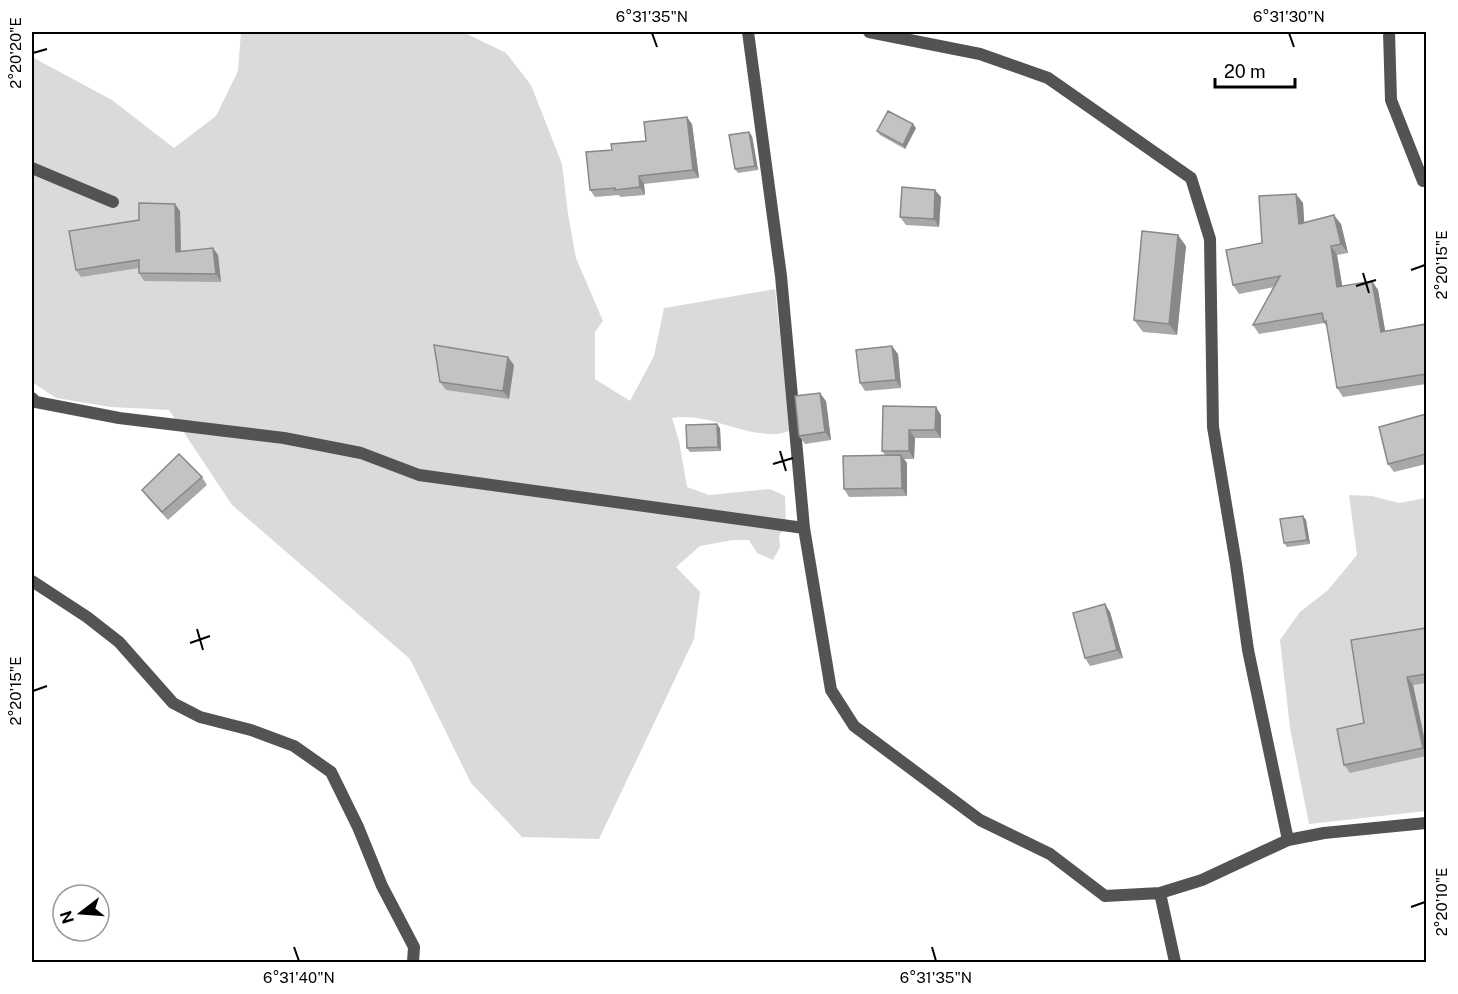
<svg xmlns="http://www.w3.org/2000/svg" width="1458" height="994" viewBox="0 0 1458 994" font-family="'Public Sans',sans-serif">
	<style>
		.green { fill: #dadada }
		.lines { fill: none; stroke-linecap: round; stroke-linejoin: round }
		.minor { stroke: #535353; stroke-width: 12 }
		.wall { fill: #a8a8a8 }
		.shaded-wall { fill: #888 }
		.building { fill: #c3c3c3; stroke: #888; stroke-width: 1.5 }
		.ticks { fill: none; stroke: #000; stroke-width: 2 }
		.neatline { fill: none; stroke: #000; stroke-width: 2 }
		.ticks-label { font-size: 15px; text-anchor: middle; fill: #000 }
	</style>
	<rect width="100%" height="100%" fill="#fff"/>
	<path class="green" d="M 241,32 L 463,32 L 506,53 L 531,85 L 562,164 L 568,214 L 576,258 L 603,321 L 595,332 L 595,379 L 630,401 L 654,356 L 664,308 L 775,289 L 790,431 C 785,432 778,435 772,434 C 738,434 706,412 672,418 L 679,441 L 687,487 L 709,495 L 770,489 L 785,496 L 786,528 L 779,535 L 780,547 L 773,560 L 757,553 L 749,540 L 733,540 L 700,546 L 676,567 L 700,592 L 694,639 L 599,839 L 522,837 L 471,783 L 410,659 L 232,505 L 169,410 L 111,407 L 56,398 L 32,382 L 32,57 L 112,100 L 174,148 L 216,116 L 238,71 Z
		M 1349,495 L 1372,496 L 1399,503 L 1426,498 L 1426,811 L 1309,824 L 1290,728 L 1280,640 L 1300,612 L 1328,590 L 1357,555 Z"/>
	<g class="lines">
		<path class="minor" d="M 748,32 L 781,276 L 804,528 L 831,690 L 854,726 L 980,820 L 1050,854 L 1105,896 L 1160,893 L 1202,880 L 1288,840 L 1324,833 L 1426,823
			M 869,32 L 980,54 L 1048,78 L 1191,178 L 1210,239 L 1213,427 L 1236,564 L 1248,650 L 1288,840
			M 1389,32 L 1391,100 L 1423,181
			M 32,168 L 113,202
			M 32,398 L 36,402 L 119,418 L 284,438 L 361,453 L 419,475 L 804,528
			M 32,581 L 87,617 L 119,642 L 173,703 L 200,717 L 251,730 L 294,746 L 331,772 L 358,827 L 382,886 L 414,947 L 413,962
			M 1160,893 L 1175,962"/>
	</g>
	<path class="wall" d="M 692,124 L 699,178 L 644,184 L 645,195 L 620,197 L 619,195 L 595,197 L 590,190 L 612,150 L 646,141 Z
		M 916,128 L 905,149 L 880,135 L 877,131 Z
		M 752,136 L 758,170 L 738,173 L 735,169 Z
		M 1296,194 L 1303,203 L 1304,223 L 1341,224 L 1348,253 L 1337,255 L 1342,286 L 1372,281 L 1378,290 L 1385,331 L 1426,324 L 1426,384 L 1343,397 L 1337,388 L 1327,327 L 1324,323 L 1259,334 L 1253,325 L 1274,287 L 1239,294 L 1233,285 Z
		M 941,197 L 939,227 L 906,225 L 900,217 Z
		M 180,211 L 181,251 L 213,248 L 218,255 L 221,282 L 144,281 L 139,273 L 139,268 L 81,277 L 76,270 L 139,220 Z
		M 1186,246 L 1177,335 L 1143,332 L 1134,320 Z
		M 898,354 L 901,388 L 865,391 L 860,383 Z
		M 514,365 L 509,399 L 446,390 L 440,382 Z
		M 826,401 L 831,440 L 805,444 L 799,436 Z
		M 883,406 L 941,415 L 941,438 L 915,438 L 914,459 L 904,459 L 907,463 L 907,496 L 849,497 L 844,489 L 885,455 L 882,451 Z
		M 1426,414 L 1426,464 L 1394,472 L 1388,464 Z
		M 720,428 L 721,451 L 690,452 L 687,448 Z
		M 202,477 L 207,485 L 168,520 L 148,498 L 142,490 Z
		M 1303,516 L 1306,520 L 1310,544 L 1287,547 L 1284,543 Z
		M 1110,612 L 1123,658 L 1090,666 L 1085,658 Z
		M 1426,628 L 1426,683 L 1413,685 L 1426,746 L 1426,756 L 1350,773 L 1344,765 Z"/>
	<path class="shaded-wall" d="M 687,117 L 692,124 L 699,178 L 693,170 Z
		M 913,124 L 916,128 L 905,149 L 903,145 Z
		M 749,132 L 752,136 L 758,170 L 755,166 Z
		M 639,176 L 644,184 L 645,195 L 640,187 Z
		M 935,190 L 941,197 L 939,227 L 934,219 Z
		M 1296,194 L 1303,203 L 1305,233 L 1299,224 Z
		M 175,204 L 180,211 L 181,259 L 176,252 Z
		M 1334,215 L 1341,224 L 1348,253 L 1341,244 Z
		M 1178,235 L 1186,246 L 1177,335 L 1169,324 Z
		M 1331,246 L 1337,255 L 1344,296 L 1337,287 Z
		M 213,248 L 218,255 L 221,282 L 216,274 Z
		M 1372,281 L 1378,290 L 1387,341 L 1381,332 Z
		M 892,346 L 898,354 L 901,388 L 896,380 Z
		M 508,357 L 514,365 L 509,399 L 503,391 Z
		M 820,393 L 826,401 L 831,440 L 825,432 Z
		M 936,407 L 941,415 L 941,438 L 935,430 Z
		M 717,424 L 720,428 L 721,451 L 718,447 Z
		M 909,430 L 915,438 L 914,459 L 909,451 Z
		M 901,455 L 907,463 L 907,496 L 902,488 Z
		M 1303,516 L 1306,520 L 1310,544 L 1307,540 Z
		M 1105,604 L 1110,612 L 1123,658 L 1117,650 Z
		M 1407,677 L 1413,685 L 1426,746 L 1426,753 L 1423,748 Z"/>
	<path class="building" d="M 888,111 L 913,124 L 903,145 L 877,131 Z
		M 687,117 L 693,170 L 639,176 L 640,187 L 615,190 L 615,188 L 590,190 L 586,152 L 612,150 L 611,144 L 646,141 L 644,122 Z
		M 749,132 L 755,166 L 735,169 L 729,135 Z
		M 902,187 L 935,190 L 934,219 L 900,217 Z
		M 1296,194 L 1299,224 L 1334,215 L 1341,244 L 1331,246 L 1337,287 L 1372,281 L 1381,332 L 1426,324 L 1426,374 L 1337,388 L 1326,321 L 1324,322 L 1322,313 L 1253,325 L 1280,276 L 1233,285 L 1226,250 L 1262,243 L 1259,196 Z
		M 139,203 L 175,204 L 176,252 L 213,248 L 216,274 L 139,273 L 139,260 L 76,270 L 69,231 L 139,220 Z
		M 1142,231 L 1178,235 L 1169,324 L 1134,320 Z
		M 434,345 L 508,357 L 503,391 L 440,382 Z
		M 892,346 L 896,380 L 860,383 L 856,350 Z
		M 820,393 L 825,432 L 799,436 L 795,396 Z
		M 883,406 L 936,407 L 935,430 L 909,430 L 909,451 L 882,451 Z
		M 1426,414 L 1426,454 L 1388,464 L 1379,427 Z
		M 717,424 L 718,447 L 687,448 L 686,425 Z
		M 179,454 L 202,477 L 162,512 L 142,490 Z
		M 901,455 L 902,488 L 844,489 L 843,456 Z
		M 1303,516 L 1307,540 L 1284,543 L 1280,519 Z
		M 1105,604 L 1117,650 L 1085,658 L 1073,613 Z
		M 1426,628 L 1426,674 L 1407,677 L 1423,748 L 1344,765 L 1337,729 L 1364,723 L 1351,640 Z"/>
	<path class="ticks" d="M 652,33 L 657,47M 1289,33 L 1294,47M 33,53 L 47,49M 1411,270 L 1425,265M 1363,273 L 1369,293M 1356,286 L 1376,280M 780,451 L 786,471M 773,464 L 793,458M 197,629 L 203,650M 190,643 L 210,636M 33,691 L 47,686M 1411,907 L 1425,902M 294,947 L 299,961M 932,947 L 936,961"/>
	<rect width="1458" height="994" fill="none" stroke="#ffffff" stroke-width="66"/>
	<g transform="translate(81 913) rotate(253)"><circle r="28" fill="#ffffff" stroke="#999999" stroke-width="1.5"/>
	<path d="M0-4.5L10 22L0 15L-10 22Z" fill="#000000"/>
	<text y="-9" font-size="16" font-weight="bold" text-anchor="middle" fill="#000000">N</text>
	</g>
	<path d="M1215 78v9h80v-9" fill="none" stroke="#000000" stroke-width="3"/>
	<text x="1224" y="78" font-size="18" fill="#000000" stroke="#ffffff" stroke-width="4.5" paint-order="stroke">20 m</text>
	<rect x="33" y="33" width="1392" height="928" class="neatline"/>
	<g class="ticks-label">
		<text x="652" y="22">6°31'35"N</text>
		<text x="1289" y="22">6°31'30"N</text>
		<text transform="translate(16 53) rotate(-90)" y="5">2°20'20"E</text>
		<text transform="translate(1442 265) rotate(-90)" y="5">2°20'15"E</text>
		<text transform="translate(16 691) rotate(-90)" y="5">2°20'15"E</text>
		<text transform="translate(1442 902) rotate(-90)" y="5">2°20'10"E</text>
		<text x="299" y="983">6°31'40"N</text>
		<text x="936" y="983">6°31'35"N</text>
	</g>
</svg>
